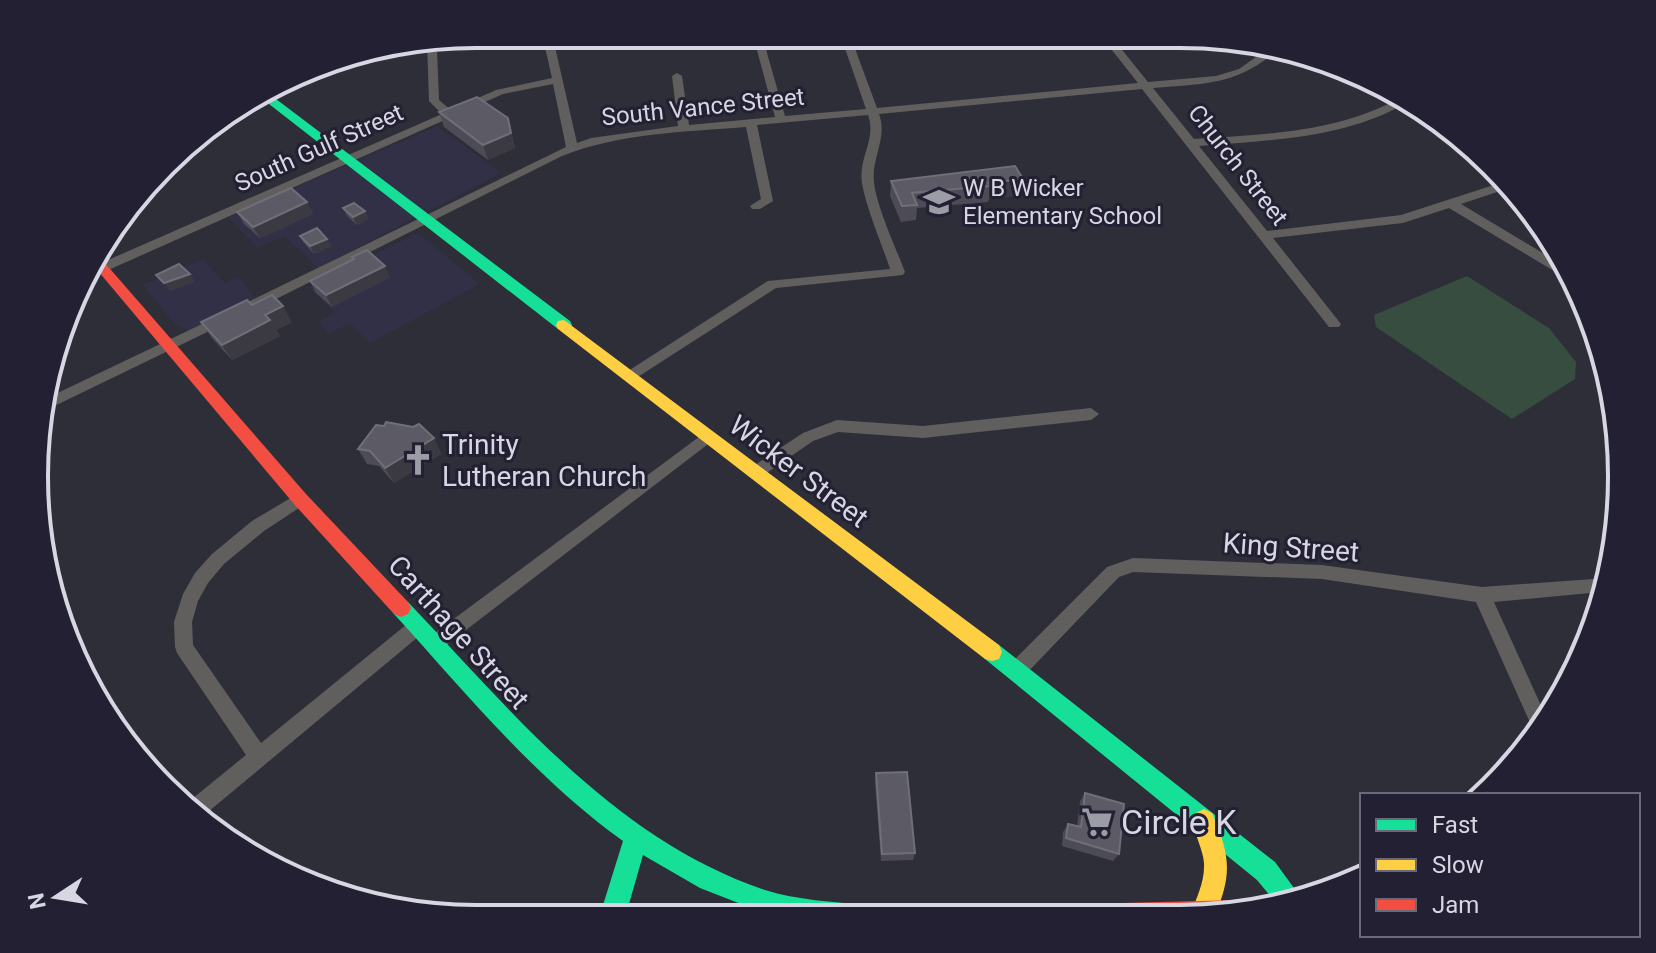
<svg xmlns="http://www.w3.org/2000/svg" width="1656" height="953" viewBox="0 0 1656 953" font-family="Roboto,sans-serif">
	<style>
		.built { fill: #313047 }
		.green { fill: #374d3f }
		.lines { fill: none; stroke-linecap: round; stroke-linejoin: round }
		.street { fill: #605f5d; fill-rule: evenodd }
		.fast { fill: #16e098; fill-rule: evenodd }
		.slow { fill: #ffcf43; fill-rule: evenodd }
		.jam { fill: #f24e42; fill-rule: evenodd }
		.wall { fill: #4d4c56 }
		.shaded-wall { fill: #3b3a43 }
		.building { fill: #5c5b65; stroke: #6f6f79; stroke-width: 2 }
		.labels { text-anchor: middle; stroke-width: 6; stroke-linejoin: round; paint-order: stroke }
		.far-street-label { font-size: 24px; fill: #d7d7e3; stroke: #222032 }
		.far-poi-label { font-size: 24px; fill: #d7d7e3; stroke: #222032; text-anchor: start }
		.poi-label { font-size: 28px; fill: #d7d7e3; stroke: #222032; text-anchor: start }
		.street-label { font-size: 28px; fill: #d7d7e3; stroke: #222032 }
		.near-poi-label { font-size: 34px; fill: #d7d7e3; stroke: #222032; text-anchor: start }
		.rim { fill: none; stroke: #d7d7e3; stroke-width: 4 }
	</style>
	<rect width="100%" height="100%" fill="#2e2e38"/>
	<path class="built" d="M 437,126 L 501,173 L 318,268 L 284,236 L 257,248 L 228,217 Z
		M 418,233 L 480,284 L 370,343 L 350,323 L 329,334 L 318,322 L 335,313 L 308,287 Z
		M 203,259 L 225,283 L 238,277 L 257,299 L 189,330 L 176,326 L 143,285 Z"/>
	<path class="green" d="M 1467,276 L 1549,328 L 1576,362 L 1575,379 L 1512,419 L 1376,327 L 1374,315 Z"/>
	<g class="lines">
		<path class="street" d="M 508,34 L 534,34 L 529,37 L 437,50 L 439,100 L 451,110 L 496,90 L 552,78 L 542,34 L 552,34 L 577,143 L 591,138 L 678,126 L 672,76 L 677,73 L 682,76 L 689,125 L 775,117 L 754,39 L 732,41 L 696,34 L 789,34 L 763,39 L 785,116 L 866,109 L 840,34 L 850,35 L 877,108 L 1138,83 L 1100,35 L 1110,35 L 1148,82 L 1216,76 L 1239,69 L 1270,47 L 1279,49 C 1235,86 1207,83 1153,88 L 1194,139 C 1266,134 1337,133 1402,97 L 1410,101 C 1345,139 1272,140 1199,146 L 1267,231 L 1401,215 L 1500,183 L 1506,189 L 1461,204 L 1561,264 L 1566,275 L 1559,274 L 1449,208 L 1403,223 L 1273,238 L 1341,324 L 1339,327 L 1329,327 L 1142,89 L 879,114 C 888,138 871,158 874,182 C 876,205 896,248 905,272 L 903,275 L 776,288 L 630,382 L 623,377 L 625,373 L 768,281 L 890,269 C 882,244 866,208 862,183 C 858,157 877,139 868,115 L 757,125 L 773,201 L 760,209 L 752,209 L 750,206 L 761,199 L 746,127 C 684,132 620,133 562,156 L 260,307 L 250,307 L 250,301 L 566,147 L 553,84 L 503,94 L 95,276 L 88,277 L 92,267 L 442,114 L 429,101 L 427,42 L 437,41 L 437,44 Z
			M 1057,35 L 1083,35 C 1077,40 1063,40 1057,35 Z
			M 223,314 L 228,316 L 230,319 L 228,322 L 44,411 L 45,399 Z
			M 1091,408 L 1099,414 L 1091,420 L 923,438 L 838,432 L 813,441 L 761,477 L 749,477 L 747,473 L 749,469 L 803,433 L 837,420 L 923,426 Z
			M 707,431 L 715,437 L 712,441 L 440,650 L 434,652 L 428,650 L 425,644 L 428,638 Z
			M 299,493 L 305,494 L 307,499 L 305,504 L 264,531 L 224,564 L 208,583 L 198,601 L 192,622 L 193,645 L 261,743 L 412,620 L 418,618 L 424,620 L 427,626 L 424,632 L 202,817 L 187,803 L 246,755 L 177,653 L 175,647 L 174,622 L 183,594 L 195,573 L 212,554 L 252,521 Z
			M 1133,558 L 1322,565 L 1482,587 L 1607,578 L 1601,592 L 1494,602 L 1548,721 L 1536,736 L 1476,602 L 1322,579 L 1133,572 L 1119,577 L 1023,677 L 1016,680 L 1009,677 L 1007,671 L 1009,665 L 1107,567 Z"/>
		<path class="fast" d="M 268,93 L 570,321 L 572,325 L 570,329 L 558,329 L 260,97 Z
			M 401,599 L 408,602 C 512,712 616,840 765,890 C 797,900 833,902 867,905 L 876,909 L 880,918 L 777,918 L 700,888 L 643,855 L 625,918 L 599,918 L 623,841 C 535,778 466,693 394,614 L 391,608 L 394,602 Z
			M 992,643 L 999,645 L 1275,862 L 1302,899 L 1277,904 L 1257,880 L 985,659 L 982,652 L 985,645 Z"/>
		<path class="slow" d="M 564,320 L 999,645 L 1002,652 L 999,659 L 992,661 L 985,659 L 558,329 L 556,325 L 558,321 Z
			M 1204,809 L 1212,813 C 1230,855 1233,874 1214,917 L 1193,918 L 1191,913 C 1197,897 1205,881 1204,863 C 1203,846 1189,828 1196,813 Z"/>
		<path class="jam" d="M 98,255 L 306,494 L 408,602 L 411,608 L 408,614 L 401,617 L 394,614 L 294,504 L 93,265 Z
			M 1238,900 L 1247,903 L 1250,910 L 1209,918 L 1032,918 L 1036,909 L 1045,905 Z"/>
	</g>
	<path class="wall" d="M 439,112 L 508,118 L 515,148 L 488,160 L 444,127 Z
		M 1015,166 L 1020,195 L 989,199 L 988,202 L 917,208 L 916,220 L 901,222 L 890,196 L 891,181 Z
		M 307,202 L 313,214 L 260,238 L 244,224 L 237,212 Z
		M 343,208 L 365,211 L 368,219 L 357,225 L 347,216 Z
		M 300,236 L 327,239 L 331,246 L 314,254 L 304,243 Z
		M 352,257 L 390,277 L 332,307 L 316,293 L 310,281 L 353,260 Z
		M 252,305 L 292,322 L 276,330 L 280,336 L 232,360 L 212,338 L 201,322 Z
		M 434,438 L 441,454 L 394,483 L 379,466 L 367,464 L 358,449 Z
		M 876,773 L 915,853 L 913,860 L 881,861 L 875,782 Z
		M 1085,793 L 1119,854 L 1113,861 L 1062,846 L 1063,832 L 1068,824 L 1077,826 L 1080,801 Z"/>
	<path class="shaded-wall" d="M 508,118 L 515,148 L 488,160 L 483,145 Z
		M 1023,179 L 1020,195 L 989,199 L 991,186 L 989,183 Z
		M 307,202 L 313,214 L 260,238 L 253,227 Z
		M 365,211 L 368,219 L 357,225 L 353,217 Z
		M 327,239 L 331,246 L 314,254 L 310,246 Z
		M 385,266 L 390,277 L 332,307 L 326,295 Z
		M 190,274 L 195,282 L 170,291 L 164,283 Z
		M 283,306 L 292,322 L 276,330 L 280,336 L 232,360 L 222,345 L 265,315 Z
		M 434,438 L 441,454 L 394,483 L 385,468 Z"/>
	<path class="building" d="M 477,97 L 508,118 L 511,133 L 483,145 L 439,112 Z
		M 1015,166 L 1023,179 L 989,183 L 991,186 L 912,193 L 917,205 L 902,206 L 891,181 Z
		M 291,188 L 307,202 L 253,227 L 237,212 Z
		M 354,203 L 365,211 L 353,217 L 343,208 Z
		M 317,228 L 327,239 L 310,246 L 300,236 Z
		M 367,250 L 385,266 L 326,295 L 310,281 L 354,259 L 352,257 Z
		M 179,264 L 190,274 L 164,283 L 156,275 Z
		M 272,295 L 283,306 L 265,315 L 270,320 L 222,345 L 201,322 L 247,300 L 252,305 Z
		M 386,422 L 413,427 L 419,424 L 434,438 L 385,468 L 370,451 L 358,449 L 376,425 L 384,426 Z
		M 907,772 L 915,853 L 882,854 L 876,773 Z
		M 1085,793 L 1124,804 L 1119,854 L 1066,838 L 1068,824 L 1081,827 Z"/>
	<defs>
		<symbol id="school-bare" viewBox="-9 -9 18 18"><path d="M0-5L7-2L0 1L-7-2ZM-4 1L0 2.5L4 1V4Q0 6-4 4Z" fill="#9c9ca7" stroke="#222032" stroke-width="2.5" paint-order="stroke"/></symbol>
		<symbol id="church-bare" viewBox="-9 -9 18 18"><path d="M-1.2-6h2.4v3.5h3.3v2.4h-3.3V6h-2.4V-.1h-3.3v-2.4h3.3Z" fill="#9c9ca7" stroke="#222032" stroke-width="2.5" paint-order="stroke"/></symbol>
		<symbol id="supermarket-bare" viewBox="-9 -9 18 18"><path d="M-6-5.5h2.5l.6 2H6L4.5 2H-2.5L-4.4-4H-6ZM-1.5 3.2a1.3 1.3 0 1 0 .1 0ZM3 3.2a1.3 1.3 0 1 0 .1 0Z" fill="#9c9ca7" stroke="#222032" stroke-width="2.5" paint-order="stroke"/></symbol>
	</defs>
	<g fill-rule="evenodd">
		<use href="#school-bare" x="917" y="180" width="44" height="44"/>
		<use href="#church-bare" x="396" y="438" width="44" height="44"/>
		<use href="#supermarket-bare" x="1075" y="800" width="44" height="44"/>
	</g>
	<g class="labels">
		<g class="far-street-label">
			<text transform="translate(703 107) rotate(-6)" y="8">South Vance Street</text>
			<text transform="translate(319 148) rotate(-24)" y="8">South Gulf Street</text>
			<text transform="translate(1238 165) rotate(52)" y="8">Church Street</text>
		</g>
		<g class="far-poi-label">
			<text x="963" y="196">W B Wicker<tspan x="963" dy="28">Elementary School</tspan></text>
		</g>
		<g class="poi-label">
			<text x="442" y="454">Trinity<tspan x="442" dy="32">Lutheran Church</tspan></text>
		</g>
		<g class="street-label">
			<text transform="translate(799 471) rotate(37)" y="10">Wicker Street</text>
			<text transform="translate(1291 547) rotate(4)" y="10">King Street</text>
			<text transform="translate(459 632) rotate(48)" y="10">Carthage Street</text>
		</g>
		<g class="near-poi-label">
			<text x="1121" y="834">Circle K</text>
		</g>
	</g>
	<path d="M0 0H1656V953H0ZM476 48H1180A428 428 0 0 1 1608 476V477A428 428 0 0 1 1180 905H476A428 428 0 0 1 48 477V476A428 428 0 0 1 476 48Z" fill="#222032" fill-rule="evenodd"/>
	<path class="rim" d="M476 48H1180A428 428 0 0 1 1608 476V477A428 428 0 0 1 1180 905H476A428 428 0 0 1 48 477V476A428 428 0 0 1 476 48Z"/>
	<rect x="1360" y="793" width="280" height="144" fill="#222032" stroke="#6a6979" stroke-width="2"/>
	<rect x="1376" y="819" width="40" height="12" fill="#16e098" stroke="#6a6979" stroke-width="2"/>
	<text x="1432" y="833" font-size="24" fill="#d7d7e3">Fast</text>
	<rect x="1376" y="859" width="40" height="12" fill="#ffcf43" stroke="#6a6979" stroke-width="2"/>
	<text x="1432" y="873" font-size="24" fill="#d7d7e3">Slow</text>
	<rect x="1376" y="899" width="40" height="12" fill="#f24e42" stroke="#6a6979" stroke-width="2"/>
	<text x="1432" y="913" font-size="24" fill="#d7d7e3">Jam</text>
	<g transform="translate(56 897) rotate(258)" stroke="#222032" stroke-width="6" paint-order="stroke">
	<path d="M0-6L14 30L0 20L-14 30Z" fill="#d7d7e3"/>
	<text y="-12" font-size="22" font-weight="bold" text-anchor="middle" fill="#d7d7e3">N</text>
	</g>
</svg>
